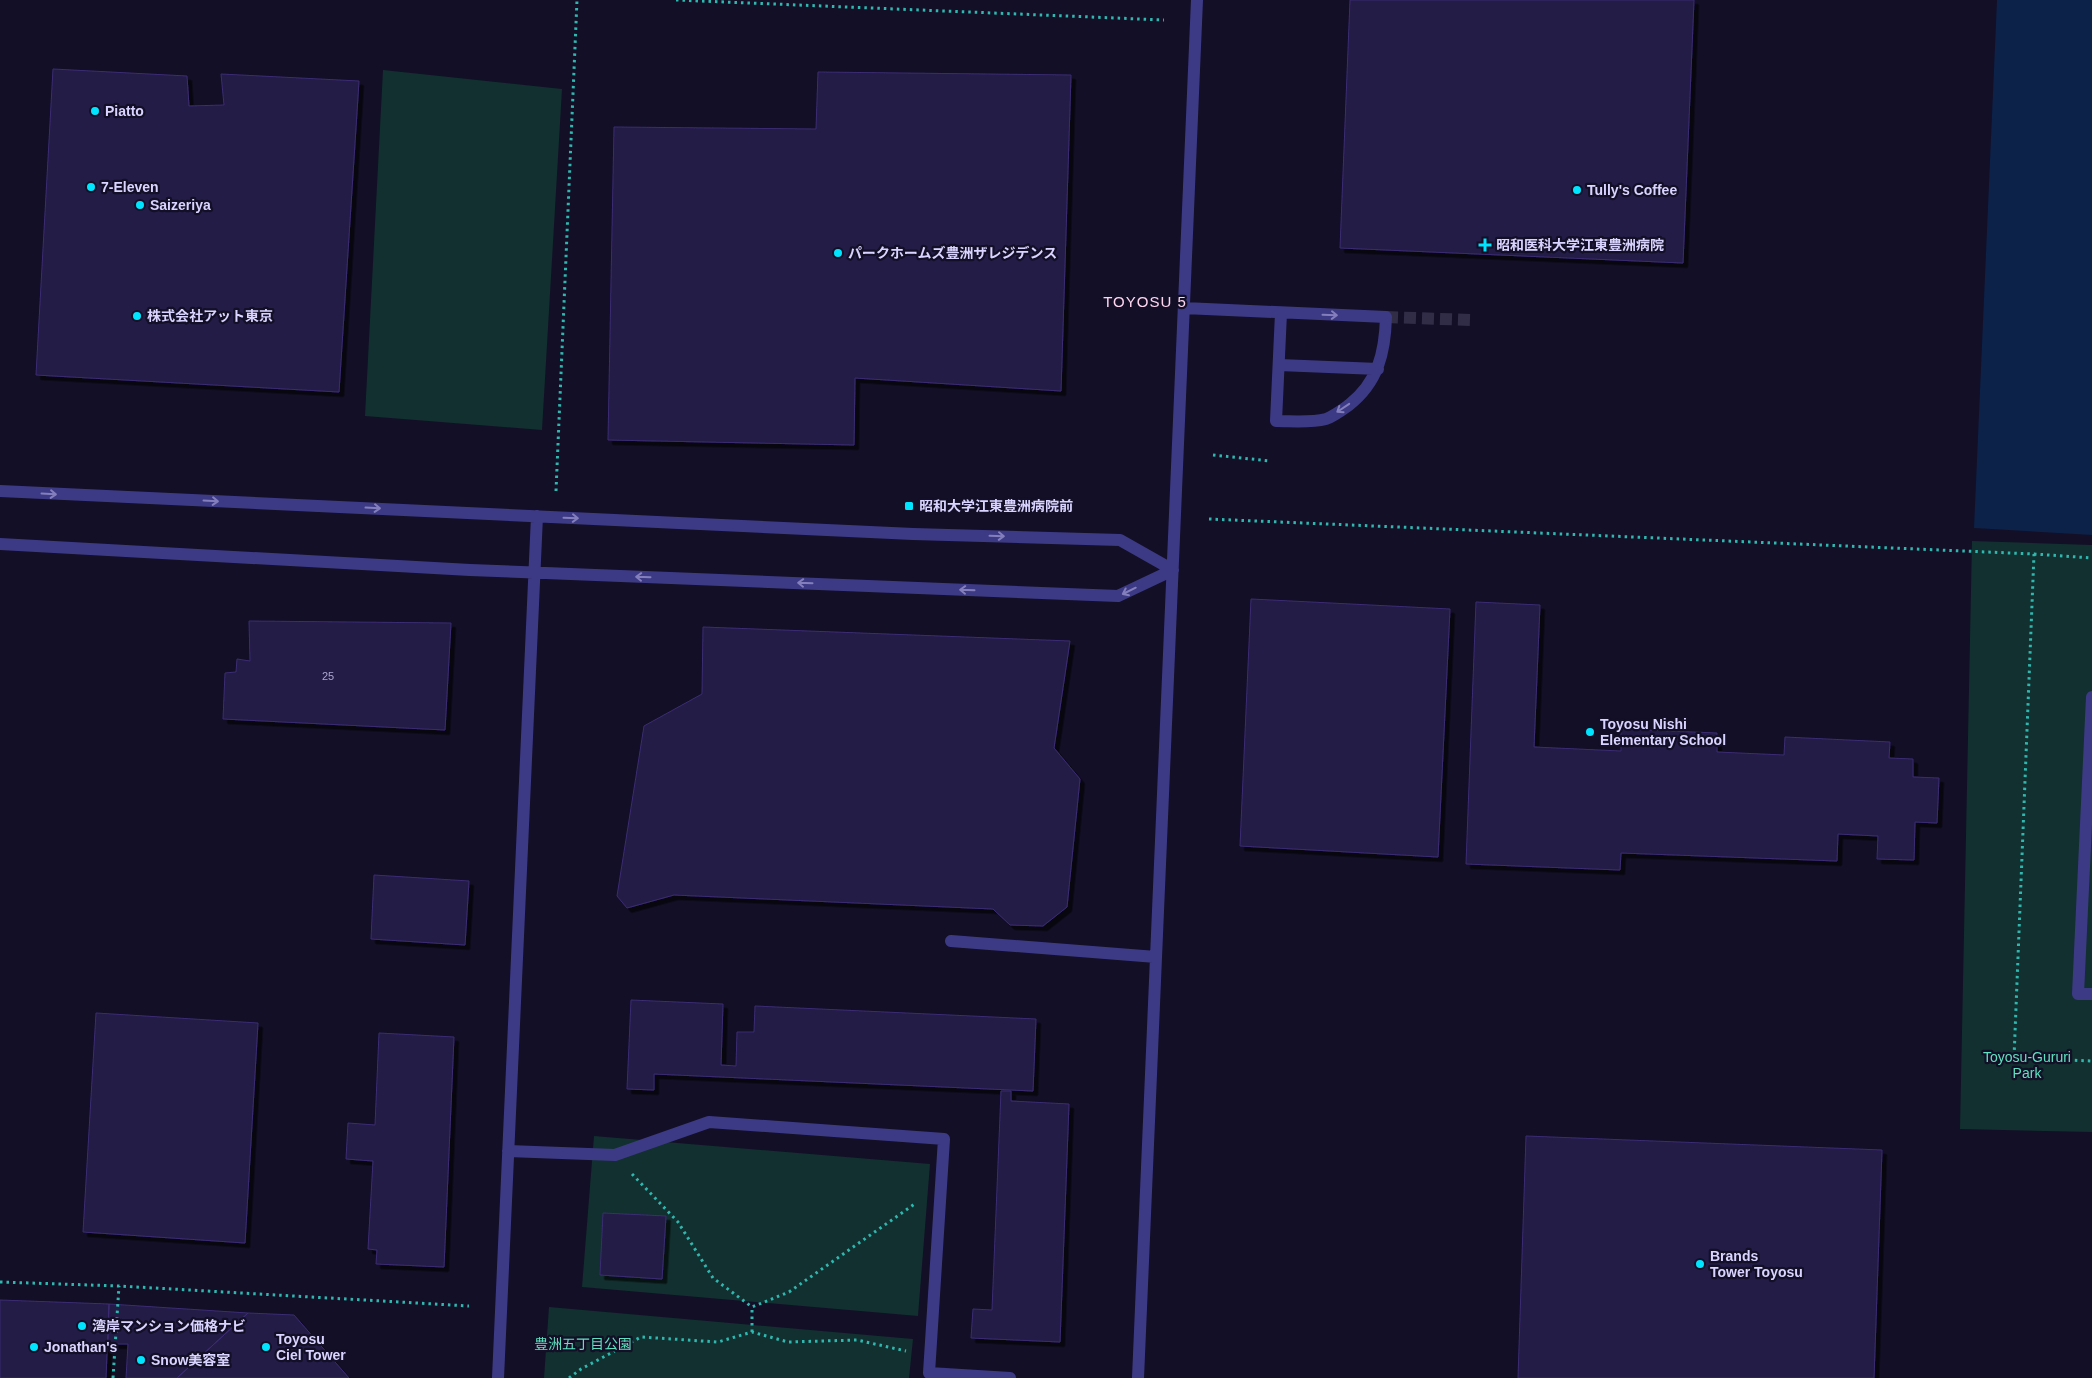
<svg xmlns="http://www.w3.org/2000/svg" width="2092" height="1378" viewBox="0 0 2092 1378" font-family="Helvetica,'Noto Sans JP',sans-serif">
	<style>
		.green { fill: #12302f }
		.water { fill: #0c2248 }
		.building { fill: #241b47; stroke: #3b2d73; filter: url(#shadow) }
		.lines { fill: none; stroke-linecap: round; stroke-linejoin: round }
		.minor-tunnel { stroke: #312d47; stroke-width: 12; stroke-dasharray: 12 6; stroke-linecap: butt }
		.path { stroke: #2fb8b0; stroke-width: 3; stroke-dasharray: 2.5 4; stroke-linecap: butt }
		.minor { stroke: #3d3a85; stroke-width: 12 }
		.oneway { stroke: #837fbc }
		.poi-dot { fill: #00e5ff; stroke: #130f26; stroke-width: 2 }
		.labels { text-anchor: middle; stroke-width: 4.5; stroke-linejoin: round; paint-order: stroke }
		.number-label { font-size: 11px; fill: #aca6d1 }
		.poi-label { font-size: 14px; font-weight: bold; fill: #d9d4ff; stroke: #130f26; text-anchor: start }
		.park-label { font-size: 14px; fill: #5fe0c0; stroke: #130f26 }
		.neighbourhood-label { font-size: 15px; letter-spacing: 1px; fill: #ffd6f0; stroke: #130f26 }
	</style>
	<defs>
		<filter id="shadow"><feDropShadow dx="4.5" dy="4.5" stdDeviation="0" flood-color="#0009"/></filter>
	</defs>
	<rect width="100%" height="100%" fill="#130f26"/>
	<path class="green" d="M 383,70 L 562,89 L 542,430 L 365,416 Z
		M 1972,541 L 2092,545 L 2092,1132 L 1960,1129 Z
		M 594,1136 L 930,1164 L 918,1316 L 582,1287 Z
		M 549,1307 L 913,1339 L 909,1378 L 544,1378 Z"/>
	<path class="water" d="M 1997,0 L 2092,0 L 2092,535 L 1974,528 Z"/>
	<path class="building" d="M 1350,0 L 1694,0 L 1683,263 L 1340,248 Z
		M 53,69 L 187,76 L 189,106 L 224,105 L 221,74 L 359,81 L 339,392 L 36,375 Z
		M 818,72 L 1071,75 L 1061,391 L 855,378 L 854,445 L 608,440 L 614,127 L 816,129 Z
		M 1251,599 L 1450,609 L 1438,857 L 1240,846 Z
		M 1476,602 L 1540,605 L 1534,747 L 1621,751 L 1621,729 L 1717,733 L 1717,752 L 1784,755 L 1785,737 L 1890,742 L 1889,758 L 1913,759 L 1913,777 L 1939,778 L 1937,823 L 1915,822 L 1914,860 L 1877,859 L 1878,836 L 1838,834 L 1837,861 L 1621,853 L 1620,870 L 1466,864 Z
		M 249,621 L 451,623 L 445,730 L 223,719 L 225,673 L 236,672 L 237,659 L 250,661 Z
		M 703,627 L 1070,641 L 1054,748 L 1080,779 L 1067,907 L 1043,926 L 1010,925 L 993,909 L 674,895 L 627,908 L 617,896 L 644,726 L 702,694 Z
		M 374,875 L 469,881 L 465,945 L 371,939 Z
		M 631,1000 L 723,1004 L 721,1065 L 736,1066 L 737,1032 L 754,1032 L 755,1006 L 1036,1019 L 1033,1091 L 654,1074 L 654,1090 L 627,1089 Z
		M 96,1013 L 258,1023 L 245,1243 L 83,1232 Z
		M 379,1033 L 454,1037 L 444,1267 L 376,1264 L 377,1250 L 368,1249 L 373,1161 L 346,1159 L 348,1123 L 375,1125 Z
		M 1001,1091 L 1011,1091 L 1011,1101 L 1069,1104 L 1060,1342 L 971,1338 L 973,1309 L 992,1310 Z
		M 1526,1136 L 1882,1150 L 1874,1378 L 1518,1378 Z
		M 603,1213 L 666,1216 L 662,1279 L 600,1275 Z
		M 0,1300 L 109,1304 L 106,1378 L 0,1378 Z
		M 109,1304 L 248,1313 L 177,1378 L 126,1378 L 128,1344 L 108,1344 Z
		M 248,1313 L 294,1315 L 349,1378 L 177,1378 Z"/>
	<g class="lines">
		<path class="minor-tunnel" d="M 1386,317 L 1472,320"/>
		<path class="path" d="M 676,0 L 1164,20
			M 1213,455 L 1270,461
			M 556,491 L 577,0
			M 1209,519 L 2034,554 L 2014,1058 L 2092,1061
			M 2034,554 L 2092,558
			M 632,1174 L 678,1222 L 713,1278 L 752,1307 L 789,1292 L 916,1203
			M 0,1282 L 119,1286 L 469,1306
			M 752,1332 L 752,1307
			M 113,1378 L 119,1286
			M 569,1378 L 581,1369 L 641,1337 L 718,1342 L 752,1332 L 788,1342 L 857,1340 L 906,1351"/>
		<path class="minor" d="M 1184,308 L 1386,317 C 1385,353 1378,382 1349,405 C 1342,410 1334,416 1326,419 C 1310,423 1292,421 1276,421 L 1281,313
			M 1279,365 L 1378,369
			M 0,491 L 913,534 L 1120,540 L 1173,570
			M 0,544 L 470,570 L 1118,596 L 1173,570
			M 2092,697 L 2078,994 L 2092,994
			M 951,941 L 1156,957
			M 508,1151 L 615,1155 L 709,1122 L 944,1139 L 929,1373 L 1010,1378
			M 498,1378 L 537,516
			M 1138,1378 L 1197,0"/>
	</g>
	<defs><path id="oneway-shaft" d="M-6 0H5M1.5-3L5.5 0L1.5 3" fill="none" stroke-width="1.6" stroke-linecap="round" stroke-linejoin="round" transform="scale(1.25)"/></defs>
	<g class="oneway">
		<use href="#oneway-shaft" transform="translate(1330 315) rotate(2)"/>
		<use href="#oneway-shaft" transform="translate(1343 408) rotate(146)"/>
		<use href="#oneway-shaft" transform="translate(49 494) rotate(3)"/>
		<use href="#oneway-shaft" transform="translate(211 501) rotate(3)"/>
		<use href="#oneway-shaft" transform="translate(373 508) rotate(3)"/>
		<use href="#oneway-shaft" transform="translate(571 518) rotate(2)"/>
		<use href="#oneway-shaft" transform="translate(997 536) rotate(2)"/>
		<use href="#oneway-shaft" transform="translate(643 577) rotate(-178)"/>
		<use href="#oneway-shaft" transform="translate(805 583) rotate(-178)"/>
		<use href="#oneway-shaft" transform="translate(967 590) rotate(-178)"/>
		<use href="#oneway-shaft" transform="translate(1129 591) rotate(154)"/>
	</g>
	<g class="poi-dot">
		<circle cx="95" cy="111" r="5"/>
		<circle cx="91" cy="187" r="5"/>
		<circle cx="1577" cy="190" r="5"/>
		<circle cx="140" cy="205" r="5"/>
		<path d="M1482.5 237.5h5v5h5v5h-5v5h-5v-5h-5v-5h5z"/>
		<circle cx="838" cy="253" r="5"/>
		<circle cx="137" cy="316" r="5"/>
		<rect x="904" y="501" width="10" height="10" rx="2.5"/>
		<circle cx="1590" cy="732" r="5"/>
		<circle cx="1700" cy="1264" r="5"/>
		<circle cx="82" cy="1326" r="5"/>
		<circle cx="34" cy="1347" r="5"/>
		<circle cx="266" cy="1347" r="5"/>
		<circle cx="141" cy="1360" r="5"/>
	</g>
	<g class="labels">
		<g class="number-label">
			<text x="328" y="680">25</text>
		</g>
		<g class="poi-label">
			<text x="105" y="116">Piatto</text>
			<text x="101" y="192">7-Eleven</text>
			<text x="1587" y="195">Tully's Coffee</text>
			<text x="150" y="210">Saizeriya</text>
			<text x="1496" y="250">昭和医科大学江東豊洲病院</text>
			<text x="848" y="258">パークホームズ豊洲ザレジデンス</text>
			<text x="147" y="321">株式会社アット東京</text>
			<text x="919" y="511">昭和大学江東豊洲病院前</text>
			<text x="1600" y="729">Toyosu Nishi<tspan x="1600" dy="16">Elementary School</tspan></text>
			<text x="1710" y="1261">Brands<tspan x="1710" dy="16">Tower Toyosu</tspan></text>
			<text x="92" y="1331">湾岸マンション価格ナビ</text>
			<text x="276" y="1344">Toyosu<tspan x="276" dy="16">Ciel Tower</tspan></text>
			<text x="44" y="1352">Jonathan's</text>
			<text x="151" y="1365">Snow美容室</text>
		</g>
		<g class="park-label">
			<text x="2027" y="1062">Toyosu-Gururi<tspan x="2027" dy="16">Park</tspan></text>
			<text x="583" y="1349">豊洲五丁目公園</text>
		</g>
		<g class="neighbourhood-label">
			<text x="1145" y="307">TOYOSU 5</text>
		</g>
	</g>
</svg>
